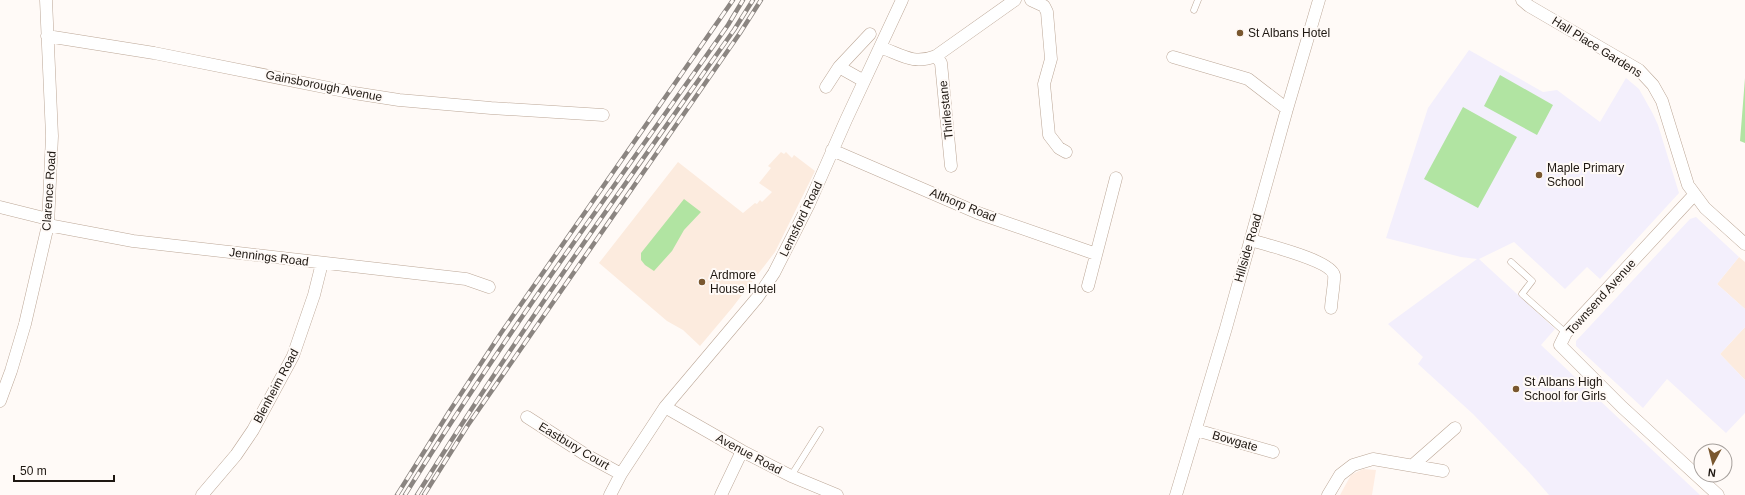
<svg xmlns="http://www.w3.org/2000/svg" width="1745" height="495" viewBox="0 0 1745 495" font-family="Helvetica,sans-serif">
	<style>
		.built { fill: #fcebde }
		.industrial { fill: #ffede2 }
		.education { fill: #f3effc }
		.green { fill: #b1e4a2 }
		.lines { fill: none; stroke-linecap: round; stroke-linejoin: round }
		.lane-casing { stroke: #bca797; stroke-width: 7 }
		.street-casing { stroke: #bca797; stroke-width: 13 }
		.lane { stroke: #fff; stroke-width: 6 }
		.street { stroke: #fff; stroke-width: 12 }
		.rail-casing { stroke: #8b8581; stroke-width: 4.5 }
		.rail { stroke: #fffaf7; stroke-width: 3; stroke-dasharray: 9; stroke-linecap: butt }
		.poi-dot { fill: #79572f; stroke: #fffaf7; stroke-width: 1.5 }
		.labels { text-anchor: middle; stroke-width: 4; stroke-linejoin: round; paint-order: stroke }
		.poi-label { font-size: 12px; fill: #1e1711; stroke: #fffaf7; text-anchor: start }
		.street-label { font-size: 12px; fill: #1e1711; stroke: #fffaf7 }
	</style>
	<rect width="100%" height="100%" fill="#fffaf7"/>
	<path class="built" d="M 781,152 L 784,154 L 786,152 L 792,158 L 794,155 L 815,171 L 775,252 L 732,308 L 700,346 L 683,330 L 667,321 L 599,263 L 678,162 L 743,213 L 755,203 L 757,204 L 760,200 L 762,202 L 772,192 L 759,183 L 771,168 L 768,166 Z
		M 1739,257 L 1745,262 L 1745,309 L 1717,284 Z
		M 1745,327 L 1745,380 L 1720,354 Z"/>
	<path class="industrial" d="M 1363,469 L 1376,470 L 1372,495 L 1340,495 L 1351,475 Z"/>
	<path class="education" d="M 1469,50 L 1543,92 L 1557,90 L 1600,122 L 1626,78 L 1639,89 L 1653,114 L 1658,125 L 1679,193 L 1600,279 L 1587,267 L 1565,289 L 1514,242 L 1479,259 L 1555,329 L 1541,345 L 1700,495 L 1549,495 L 1528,471 L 1473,414 L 1418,364 L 1423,357 L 1388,324 L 1477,259 L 1461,257 L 1386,238 L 1428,108 Z
		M 1696,217 L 1739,257 L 1717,284 L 1745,309 L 1745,327 L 1720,354 L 1745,380 L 1745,413 L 1726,433 L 1667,379 L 1643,408 L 1576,346 L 1576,341 L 1690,219 Z"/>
	<path class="green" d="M 1500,75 L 1553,105 L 1537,135 L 1484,106 Z
		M 1745,78 L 1745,143 L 1740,141 Z
		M 1463,107 L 1517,137 L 1478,208 L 1424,179 Z
		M 684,199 L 701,212 L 684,230 L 672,251 L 654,271 L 645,265 L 641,260 L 641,253 Z"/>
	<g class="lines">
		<defs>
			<path id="lane" d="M 1194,10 L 1198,0
				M 1511,262 L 1532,281 L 1522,294 L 1566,333
				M 791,476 L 820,430"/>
			<path id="street" d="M 1031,0 L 1044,6 L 1047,12 L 1051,59 L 1044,84 L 1049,135 L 1059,148 L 1066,152
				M 1522,0 L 1529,6 L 1639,70 L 1653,85 L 1662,101 L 1688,185 L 1705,208 L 1745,244
				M 47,36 L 154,53 L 354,93 L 399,100 L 491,108 L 603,115
				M 880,47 C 902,55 913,65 936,56 L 1015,0
				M 936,56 L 941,63 L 951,166
				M 1173,57 L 1248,79 L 1287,109
				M 839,67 L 864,81
				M 826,87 L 839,67 L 870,34
				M 832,150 L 978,213 L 1096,254
				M 1694,195 L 1566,333 L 1560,345 L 1622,407 L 1718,495
				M 0,207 L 48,219
				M 48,225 L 133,241 L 466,279 L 489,287
				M 1251,240 C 1266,245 1330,260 1334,275 C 1335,280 1331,302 1331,308
				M 1088,286 L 1116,178
				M 0,401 L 11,371 L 25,324 L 48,225 L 52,136 L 46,0
				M 665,407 L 742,451 L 791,476 L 837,495
				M 527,417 L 586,455 L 621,474
				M 1196,430 L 1273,452
				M 1413,465 L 1455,428
				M 202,495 L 236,455 L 253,430 L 293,356 L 314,295 L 322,263
				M 610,495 L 621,474 L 665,407 L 757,298 L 774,273 L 809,204 L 846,120 L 902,0
				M 721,495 L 742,451
				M 1176,495 L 1226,328 L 1287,109 L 1319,0
				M 1328,495 L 1340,475 L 1353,465 L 1373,459 L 1443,471"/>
		</defs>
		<use href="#lane" class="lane-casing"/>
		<use href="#street" class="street-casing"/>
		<use href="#lane" class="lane"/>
		<use href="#street" class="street"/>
		<defs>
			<path id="rail" d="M 397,495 L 449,412 L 501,333 L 733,0
				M 405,495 C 505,334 619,180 728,25 L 743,0
				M 417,495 C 516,335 626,183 734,30 L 753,0
				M 424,495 L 468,425 L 740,33 L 761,0"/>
		</defs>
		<use href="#rail" class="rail-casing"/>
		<use href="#rail" class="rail"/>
	</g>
	<g class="poi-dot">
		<circle cx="1240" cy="33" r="4"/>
		<circle cx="1539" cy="175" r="4"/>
		<circle cx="702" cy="282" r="4"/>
		<circle cx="1516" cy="389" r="4"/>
	</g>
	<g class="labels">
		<g class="poi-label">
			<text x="1248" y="37">St Albans Hotel</text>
			<text x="1547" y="172">Maple Primary<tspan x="1547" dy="14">School</tspan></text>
			<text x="710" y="279">Ardmore<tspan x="710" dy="14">House Hotel</tspan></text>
			<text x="1524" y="386">St Albans High<tspan x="1524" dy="14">School for Girls</tspan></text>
		</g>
		<g class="street-label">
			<text transform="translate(1597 47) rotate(32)" y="4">Hall Place Gardens</text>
			<text transform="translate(324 86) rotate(11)" y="4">Gainsborough Avenue</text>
			<text transform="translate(946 110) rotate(-96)" y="4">Thirlestane</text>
			<text transform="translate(49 191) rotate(-86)" y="4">Clarence Road</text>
			<text transform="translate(963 205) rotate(22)" y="4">Althorp Road</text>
			<text transform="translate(801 219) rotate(-64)" y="4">Lemsford Road</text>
			<text transform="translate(1248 248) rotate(-74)" y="4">Hillside Road</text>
			<text transform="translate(269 257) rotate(7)" y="4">Jennings Road</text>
			<text transform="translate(1601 297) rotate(-48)" y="4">Townsend Avenue</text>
			<text transform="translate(276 386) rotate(-62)" y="4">Blenheim Road</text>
			<text transform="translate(1235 441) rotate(16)" y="4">Bowgate</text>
			<text transform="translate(574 446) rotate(31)" y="4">Eastbury Court</text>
			<text transform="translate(749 454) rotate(28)" y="4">Avenue Road</text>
		</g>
	</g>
	<g transform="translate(1713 463) rotate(187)"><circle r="19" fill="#fffaf7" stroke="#a59f9b"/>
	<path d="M0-3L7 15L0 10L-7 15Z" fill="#79572f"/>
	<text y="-6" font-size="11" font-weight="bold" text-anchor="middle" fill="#1e1711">N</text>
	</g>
	<path d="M14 475v6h100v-6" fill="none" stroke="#1e1711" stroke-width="2"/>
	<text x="20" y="475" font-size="12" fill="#1e1711" stroke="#fffaf7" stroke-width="3" paint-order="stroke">50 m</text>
</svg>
